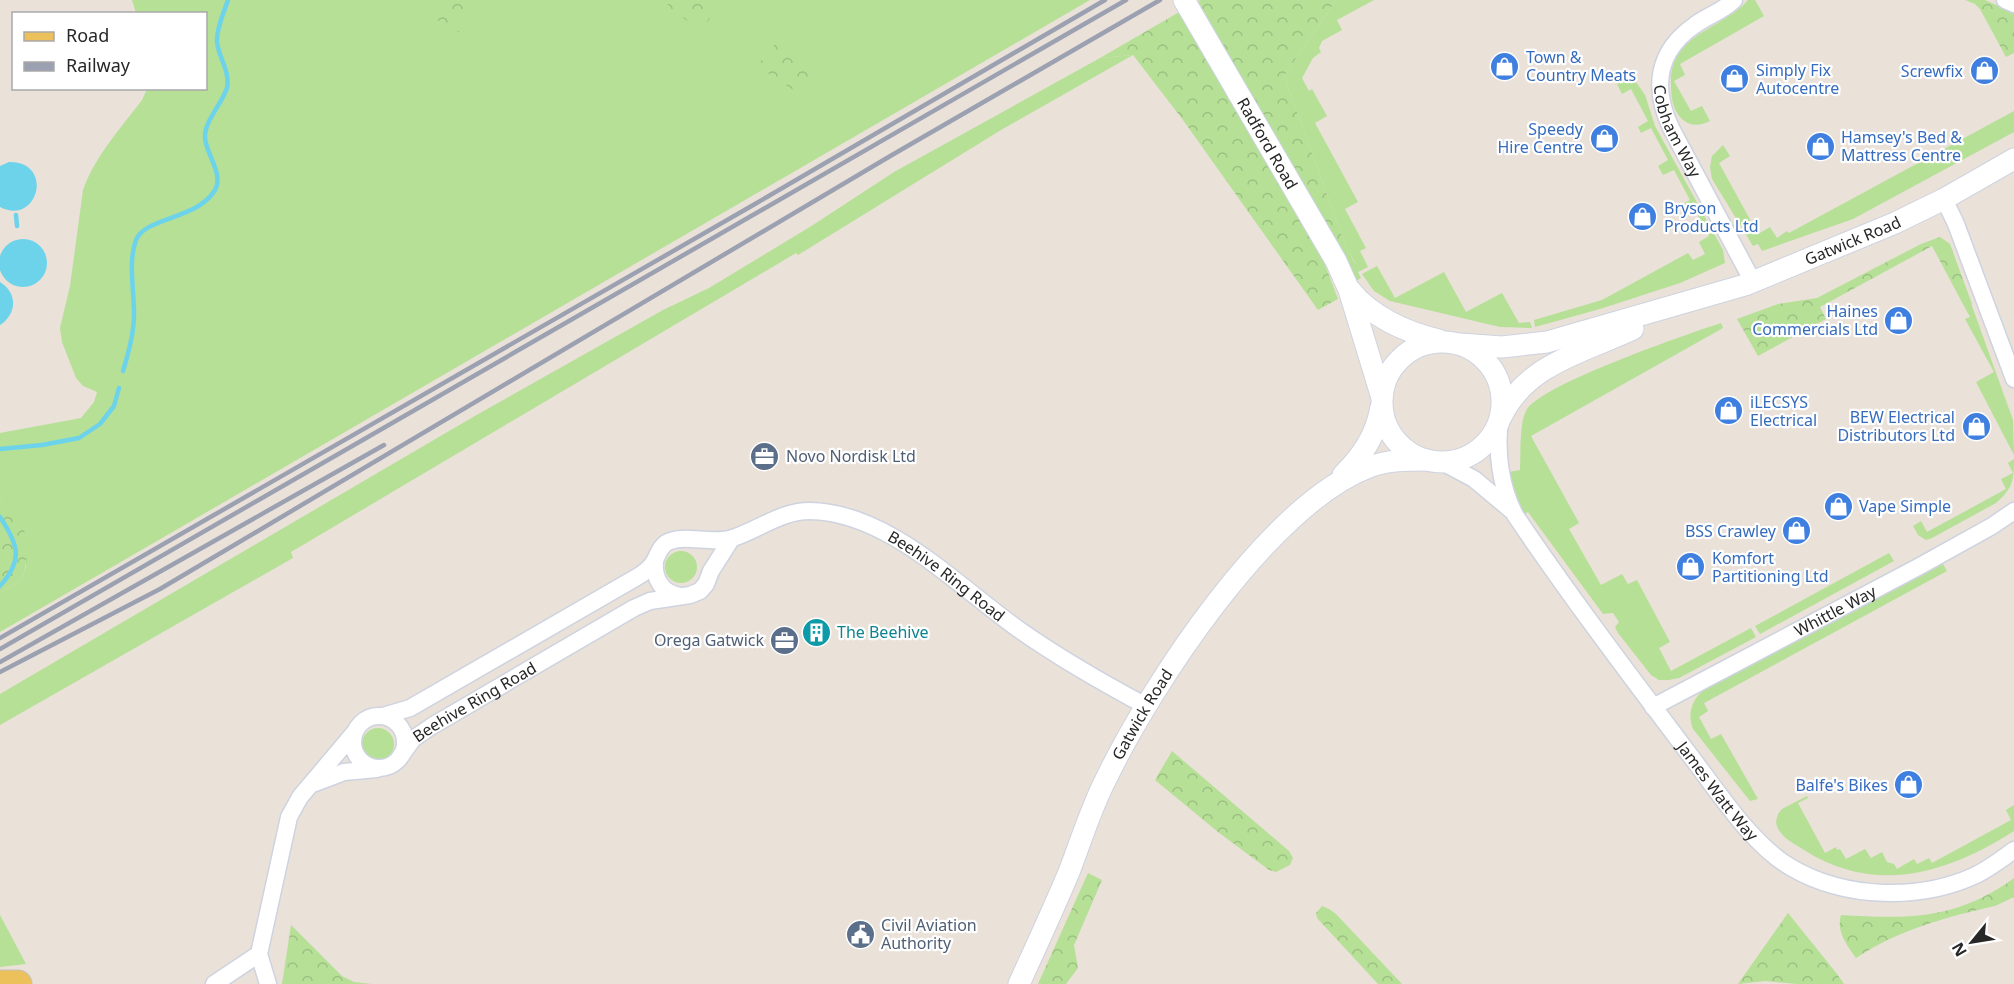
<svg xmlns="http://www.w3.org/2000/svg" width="2014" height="984" viewBox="0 0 2014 984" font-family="'Noto Sans',sans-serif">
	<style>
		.grass { fill: #b5e096 }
		.forest { fill: url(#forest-crowns) }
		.water { fill: #6dd3eb }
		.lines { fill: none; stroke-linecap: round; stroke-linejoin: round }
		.stream { stroke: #6dd3eb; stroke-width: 4.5 }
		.minor-casing { stroke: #ced3e0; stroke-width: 19 }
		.tertiary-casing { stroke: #ced3e0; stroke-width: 23 }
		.primary-casing { stroke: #c3c3c3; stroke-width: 29 }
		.minor { stroke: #fff; stroke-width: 16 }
		.tertiary { stroke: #fff; stroke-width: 21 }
		.primary { stroke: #ecc05b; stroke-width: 27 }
		.rail { stroke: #9ca1b2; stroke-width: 4.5 }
		.labels { text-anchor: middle; stroke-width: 4.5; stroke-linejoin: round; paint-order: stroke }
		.shop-label { font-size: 16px; fill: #366cbe; stroke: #fff; text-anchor: start }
		.street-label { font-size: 16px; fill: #272727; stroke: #fff }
		.service-label { font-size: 16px; fill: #4e5e75; stroke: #fff; text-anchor: start }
		.culture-label { font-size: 16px; fill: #0d838f; stroke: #fff; text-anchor: start }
	</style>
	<defs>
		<pattern id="forest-crowns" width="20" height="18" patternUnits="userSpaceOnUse" patternTransform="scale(1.5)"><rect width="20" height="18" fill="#b5e096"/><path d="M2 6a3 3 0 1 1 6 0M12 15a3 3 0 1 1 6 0" fill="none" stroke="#9cc081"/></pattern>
	</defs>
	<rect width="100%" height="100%" fill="#eae1d9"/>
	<path class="grass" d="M 132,0 L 1090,0 L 0,632 L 0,593 L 22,580 L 26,566 L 26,537 L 23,528 L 0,498 L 0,433 L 81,418 L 94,402 L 97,392 L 83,386 L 76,378 L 62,342 L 60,328 L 70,286 L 83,190 C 95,156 120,129 142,100 L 147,89 L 206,88 L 206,14 L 136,13 Z
		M 1336,0 L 1374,0 L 1337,20 L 1342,30 L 1322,41 L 1319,48 L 1321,52 L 1313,58 L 1302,78 L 1309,91 L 1312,89 L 1327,116 L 1315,123 L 1358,202 L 1345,209 L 1366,248 L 1360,251 L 1368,267 L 1358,272 L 1361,278 L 1356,281 L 1341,253 L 1356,264 L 1346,247 L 1284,76 Z
		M 1748,0 L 1755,0 L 1764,16 L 1680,64 L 1685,75 L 1674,81 L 1691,111 L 1702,106 L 1710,121 C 1699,126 1689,127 1680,117 C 1673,109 1671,97 1671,86 C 1668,34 1722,30 1748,0 Z
		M 1133,55 L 1001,130 L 798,255 L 796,253 L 291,552 L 293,558 L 0,725 L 0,694 L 473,417 L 663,310 L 709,288 L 813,225 L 894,172 L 1100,58 Z
		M 1622,80 L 1636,82 L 1645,95 L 1655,126 L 1723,250 L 1725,263 L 1680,283 L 1600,309 L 1535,327 L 1534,320 L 1602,300 L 1688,253 L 1693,260 L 1705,254 L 1699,242 L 1709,236 L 1696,212 L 1685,217 L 1680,206 L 1690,200 L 1674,170 L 1663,175 L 1658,166 L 1668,160 L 1651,128 L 1641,133 L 1638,127 L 1648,121 L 1631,89 L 1622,94 L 1617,84 Z
		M 2014,111 L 2014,132 L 1853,219 L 1762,251 L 1758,244 L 1753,246 L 1712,179 L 1710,167 L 1712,156 L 1723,145 L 1730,156 L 1719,163 L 1758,234 L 1770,227 L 1777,238 L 1787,231 L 1789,233 Z
		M 1954,256 L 2013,420 L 2014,455 L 1976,382 L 1994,372 L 1965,319 L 1970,317 L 1965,308 L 1972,304 Z
		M 1377,266 L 1395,298 L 1444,272 L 1466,312 L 1502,293 L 1519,323 L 1530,322 L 1532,328 L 1500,327 L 1390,301 L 1374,291 L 1362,274 Z
		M 1721,323 L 1723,328 L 1531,436 L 1579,523 L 1569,529 L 1601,585 L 1622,574 L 1628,584 L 1637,580 L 1670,642 L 1659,648 L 1671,671 L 1751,628 L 1756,637 L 1679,678 L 1669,680 L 1659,680 L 1651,675 L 1618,633 L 1615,627 L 1619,622 L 1613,613 L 1603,614 L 1528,512 L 1523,515 L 1512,491 L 1509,472 L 1520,470 C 1521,454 1519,425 1526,411 C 1538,385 1688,334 1721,323 Z
		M 2014,459 C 2014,480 2013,488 1996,503 L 1932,538 L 1926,540 L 1918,535 L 1913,526 L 1921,521 L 1927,532 L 2006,489 L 2001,479 L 2013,473 L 2008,463 Z
		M665 567a16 16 0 1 1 32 0a16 16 0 1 1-32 0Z
		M 1889,553 L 1894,561 L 1760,634 L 1755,626 Z
		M 1943,564 L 1947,571 L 1704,703 L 1708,711 L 1699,717 L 1711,739 L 1721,734 L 1758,799 L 1750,801 L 1693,729 C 1687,714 1692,699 1704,690 Z
		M362 744a16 16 0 1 1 32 0a16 16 0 1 1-32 0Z
		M 1807,796 L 1808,798 L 1798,803 L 1825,853 L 1836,847 L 1837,850 L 1840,849 L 1846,859 L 1865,849 L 1871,858 L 1882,852 L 1887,862 L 1894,864 L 1897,869 L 1914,859 L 1917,864 L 1929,858 L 1932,863 L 2011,820 L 2006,810 L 2014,805 L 2014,831 C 1948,873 1876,896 1804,850 C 1793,843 1778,836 1776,822 L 1778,814 L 1782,809 Z
		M 0,915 L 26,964 L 0,967 Z"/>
	<path class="forest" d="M 437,0 L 479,0 L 459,32 L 429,16 Z
		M 666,0 L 717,0 L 719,4 L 705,26 L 698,29 L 669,7 Z
		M 1200,0 L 1336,0 L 1284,76 L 1346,247 L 1356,265 L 1351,265 L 1341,253 L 1198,1 Z
		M 1965,0 L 1985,0 L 2014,13 L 2014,53 L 2006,57 L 1980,9 L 1975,4 Z
		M 1181,11 L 1321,254 L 1338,299 L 1318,310 L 1183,120 L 1133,55 L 1100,58 Z
		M 778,40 L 823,72 L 801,95 L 757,66 Z
		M 1940,237 L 1950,244 L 1972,305 L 1965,308 L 1932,246 L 1820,307 L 1826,319 L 1758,356 L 1737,319 L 1778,304 L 1817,298 L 1921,244 Z
		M 0,498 C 7,507 15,515 21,524 C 31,539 27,564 22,580 L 0,593 Z
		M 1172,751 L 1289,851 L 1293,858 L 1290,865 L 1276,872 L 1269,870 L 1218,832 L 1155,780 Z
		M 1088,873 L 1102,880 L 1074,945 L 1078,968 L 1066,984 L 1038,984 Z
		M 2014,878 L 2014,897 L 1995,906 C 1946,917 1898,930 1856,958 C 1847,945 1836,932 1841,915 C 1908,919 1957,920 2014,878 Z
		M 1322,906 L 1329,909 L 1336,914 L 1402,984 L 1378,984 L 1317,918 L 1316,913 Z
		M 1788,913 L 1837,974 L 1844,984 L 1797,984 L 1765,981 L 1738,984 Z
		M 291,925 L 342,976 L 354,982 L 372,984 L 282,984 Z"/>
	<path class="water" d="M 9,162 C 55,161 38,227 0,207 L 0,166 Z
		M-1 263a24 24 0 1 1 48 0a24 24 0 1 1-48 0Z
		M 0,282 C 18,293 17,314 0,325 Z"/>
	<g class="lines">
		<path class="stream" d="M 16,215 L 17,226
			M 123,371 C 129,351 134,333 134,313 C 134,290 128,261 136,240 C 145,217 197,220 215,190 C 224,174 206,154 205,138 C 204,121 222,104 227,88 C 230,70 219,59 217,42 C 216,29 224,12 228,0
			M 0,449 L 42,445 L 79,438 L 100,424 L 114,406 L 119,388
			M 0,517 C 18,544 24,560 0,586"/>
		<defs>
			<g id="minor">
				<path id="s1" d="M 1734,0 C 1723,11 1707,16 1695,25 C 1657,51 1652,88 1671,128 L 1753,282"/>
				<path d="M 2005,0 L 2014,4"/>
				<path d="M 1944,199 L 1956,224 L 2014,379"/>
				<path id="s2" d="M 1500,419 C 1496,451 1500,486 1515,515 C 1569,595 1628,673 1686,750 C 1715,787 1751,845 1792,868 C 1846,899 1920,901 1976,875 C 1990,868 2002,859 2014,850"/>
				<path d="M 1442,462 L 1474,479 L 1511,510"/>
				<path d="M 655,560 C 653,578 662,594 681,596"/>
				<path id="s3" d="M 1653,707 L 1920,566 L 1992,526 L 2014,511"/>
				<circle cx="379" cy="742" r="26"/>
				<path id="s4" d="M 383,716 L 410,708 L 637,577 C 644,573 650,568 654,562 C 658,555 659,548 666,543 C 682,533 712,545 733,538 C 760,529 781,511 810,511 C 889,512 959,588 1021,631 C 1061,659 1103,683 1146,706"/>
				<path id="s5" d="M 400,757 L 413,739 L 432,726 L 634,608 L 650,601 L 690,595 L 700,591 L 706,584 L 711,571 L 732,538"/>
				<path d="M 315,783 L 344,772 L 377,769"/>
				<path d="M 259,954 L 268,984"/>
				<path d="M 214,984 L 259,954 L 289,817 L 300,797 L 354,733"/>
			</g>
			<g id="tertiary">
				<path id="s6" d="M 1184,0 L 1336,261 L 1349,290 L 1382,398"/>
				<path d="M 1350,290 C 1370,316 1407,333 1439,340"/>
				<circle cx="1442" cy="402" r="60"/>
				<path id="s7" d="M 1460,344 L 1502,347 L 1547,342 L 1745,285 L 1895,223 L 1944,199 L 2014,159"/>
				<path d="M 1501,417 C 1526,364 1584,352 1633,329"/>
				<path d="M 1343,475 C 1363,455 1376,435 1381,407"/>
				<path id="s8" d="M 1019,984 C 1036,947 1053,910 1069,872 C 1081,841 1091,808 1106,779 C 1152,684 1269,505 1369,467 C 1388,460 1407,460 1427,460"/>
			</g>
			<path id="primary" d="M 0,984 L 18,984"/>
		</defs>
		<use href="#minor" class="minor-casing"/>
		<use href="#tertiary" class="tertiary-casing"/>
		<use href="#primary" class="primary-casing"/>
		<use href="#minor" class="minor"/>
		<use href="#tertiary" class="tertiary"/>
		<use href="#primary" class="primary"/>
		<path class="rail" d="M 0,638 L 755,204 L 1105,0
			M 0,649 L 1126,0
			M 0,662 L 384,445
			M 0,672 L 160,589 L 892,155 L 1160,0"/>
	</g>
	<defs>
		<symbol id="shop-disc" viewBox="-11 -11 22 22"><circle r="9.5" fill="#3f7fe0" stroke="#fff"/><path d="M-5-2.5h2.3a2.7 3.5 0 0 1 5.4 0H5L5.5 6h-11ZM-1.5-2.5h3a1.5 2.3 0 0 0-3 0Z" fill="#fff"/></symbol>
		<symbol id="office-disc" viewBox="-11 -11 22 22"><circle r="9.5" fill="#5c6f8a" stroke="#fff"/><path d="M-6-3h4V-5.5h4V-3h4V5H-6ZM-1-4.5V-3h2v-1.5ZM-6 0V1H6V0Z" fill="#fff"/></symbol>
		<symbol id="building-disc" viewBox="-11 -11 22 22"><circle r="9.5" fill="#0f9aa8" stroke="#fff"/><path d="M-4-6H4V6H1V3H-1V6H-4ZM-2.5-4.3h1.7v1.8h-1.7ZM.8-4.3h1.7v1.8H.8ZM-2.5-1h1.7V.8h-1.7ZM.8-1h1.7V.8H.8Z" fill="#fff"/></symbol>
		<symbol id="civic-disc" viewBox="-11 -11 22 22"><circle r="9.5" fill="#5c6f8a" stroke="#fff"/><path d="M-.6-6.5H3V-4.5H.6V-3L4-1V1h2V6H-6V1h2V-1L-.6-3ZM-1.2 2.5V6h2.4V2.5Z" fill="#fff"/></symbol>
	</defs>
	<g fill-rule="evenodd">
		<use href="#shop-disc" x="1488" y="50" width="33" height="33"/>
		<use href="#shop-disc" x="1968" y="54" width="33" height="33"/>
		<use href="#shop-disc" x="1718" y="62" width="33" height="33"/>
		<use href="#shop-disc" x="1588" y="122" width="33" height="33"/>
		<use href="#shop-disc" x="1804" y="130" width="33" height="33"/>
		<use href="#shop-disc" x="1626" y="200" width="33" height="33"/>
		<use href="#shop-disc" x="1882" y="304" width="33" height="33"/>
		<use href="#shop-disc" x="1712" y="394" width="33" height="33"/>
		<use href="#shop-disc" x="1960" y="410" width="33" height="33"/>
		<use href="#office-disc" x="748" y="440" width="33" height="33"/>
		<use href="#shop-disc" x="1822" y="490" width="33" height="33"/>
		<use href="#shop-disc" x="1780" y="514" width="33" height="33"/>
		<use href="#shop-disc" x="1674" y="550" width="33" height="33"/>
		<use href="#building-disc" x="800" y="616" width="33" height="33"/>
		<use href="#office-disc" x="768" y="624" width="33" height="33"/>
		<use href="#shop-disc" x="1892" y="768" width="33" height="33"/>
		<use href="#civic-disc" x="844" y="918" width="33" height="33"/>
	</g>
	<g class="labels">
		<g class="shop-label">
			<text x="1526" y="63">Town &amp;<tspan x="1526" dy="18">Country Meats</tspan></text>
			<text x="1756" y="76">Simply Fix<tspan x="1756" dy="18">Autocentre</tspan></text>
			<text x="1963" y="77" text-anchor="end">Screwfix</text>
			<text x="1583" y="135" text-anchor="end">Speedy<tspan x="1583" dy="18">Hire Centre</tspan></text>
			<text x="1841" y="143">Hamsey's Bed &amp;<tspan x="1841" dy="18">Mattress Centre</tspan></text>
			<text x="1664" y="214">Bryson<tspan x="1664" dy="18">Products Ltd</tspan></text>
			<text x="1878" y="317" text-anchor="end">Haines<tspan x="1878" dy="18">Commercials Ltd</tspan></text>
			<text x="1750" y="408">iLECSYS<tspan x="1750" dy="18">Electrical</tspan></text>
			<text x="1955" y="423" text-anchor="end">BEW Electrical<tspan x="1955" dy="18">Distributors Ltd</tspan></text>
			<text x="1859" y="512">Vape Simple</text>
			<text x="1776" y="537" text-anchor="end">BSS Crawley</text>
			<text x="1712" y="564">Komfort<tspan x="1712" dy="18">Partitioning Ltd</tspan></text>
			<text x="1888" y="791" text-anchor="end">Balfe's Bikes</text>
		</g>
		<g class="street-label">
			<text dy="6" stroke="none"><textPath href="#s1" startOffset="168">Cobham Way</textPath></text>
			<text dy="6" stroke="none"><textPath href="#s6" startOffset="166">Radford Road</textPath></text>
			<text dy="6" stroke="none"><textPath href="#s7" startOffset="410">Gatwick Road</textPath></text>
			<text dy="6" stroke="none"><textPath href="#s4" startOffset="640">Beehive Ring Road</textPath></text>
			<text dy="6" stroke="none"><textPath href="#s3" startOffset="206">Whittle Way</textPath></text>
			<text dy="6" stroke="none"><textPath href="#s5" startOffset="94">Beehive Ring Road</textPath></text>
			<text dy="6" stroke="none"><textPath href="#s8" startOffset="297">Gatwick Road</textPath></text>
			<text dy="6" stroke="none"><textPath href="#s2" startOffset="441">James Watt Way</textPath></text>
		</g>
		<g class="service-label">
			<text x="786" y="462">Novo Nordisk Ltd</text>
			<text x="764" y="646" text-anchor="end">Orega Gatwick</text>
			<text x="881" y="931">Civil Aviation<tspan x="881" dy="18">Authority</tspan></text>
		</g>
		<g class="culture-label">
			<text x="837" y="638">The Beehive</text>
		</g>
	</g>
	<rect x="12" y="12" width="195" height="78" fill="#ffffff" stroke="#a9a9a9" stroke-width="1.5"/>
	<rect x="24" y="32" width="30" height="9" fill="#ecc05b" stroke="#a9a9a9" stroke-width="1.5"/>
	<text x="66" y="42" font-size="18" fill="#272727">Road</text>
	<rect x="24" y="62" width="30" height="9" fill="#9ca1b2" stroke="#a9a9a9" stroke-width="1.5"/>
	<text x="66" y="72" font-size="18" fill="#272727">Railway</text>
	<g transform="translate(1972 942) rotate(240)" stroke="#ffffff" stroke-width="4.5" paint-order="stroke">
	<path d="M0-4.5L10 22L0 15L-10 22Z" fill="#272727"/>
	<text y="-9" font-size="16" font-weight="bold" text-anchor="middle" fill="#272727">N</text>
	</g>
</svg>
